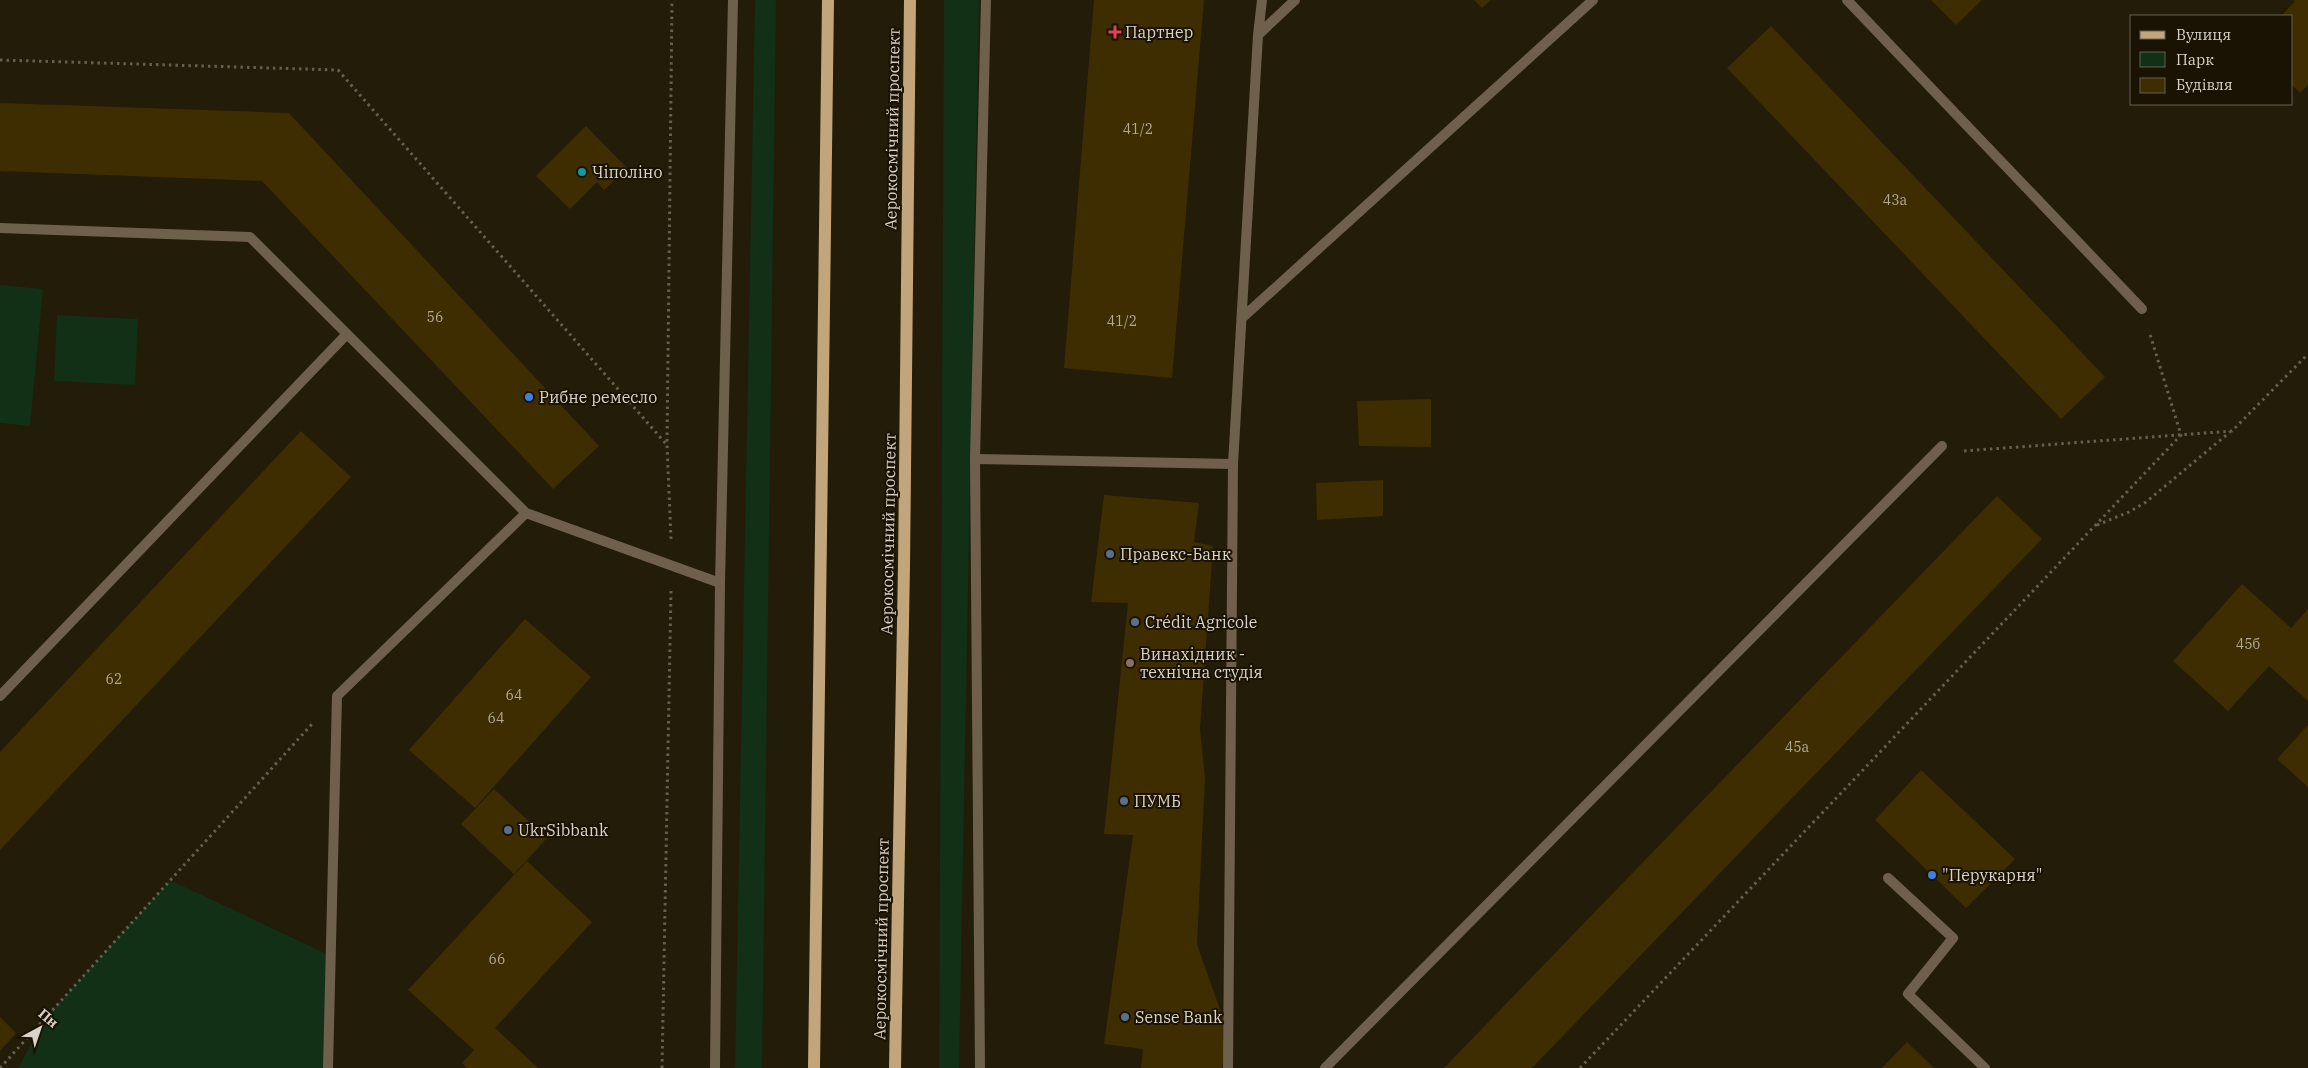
<svg xmlns="http://www.w3.org/2000/svg" width="2308" height="1068" viewBox="0 0 2308 1068" font-family="'IBM Plex Serif',serif">
	<style>
		.green { fill: #113016 }
		.building { fill: #3d2d00 }
		.lines { fill: none; stroke-linecap: round; stroke-linejoin: round }
		.path { stroke: #655f4f; stroke-width: 3; stroke-dasharray: 2.5 4; stroke-linecap: butt }
		.lane { stroke: #6e604c; stroke-width: 10 }
		.street { stroke: #6e604c; stroke-width: 10 }
		.primary { stroke: #c2a57a; stroke-width: 12 }
		.health-dot { fill: #e0444e; stroke: #1a1202; stroke-width: 2 }
		.culture-dot { fill: #0f9aa8; stroke: #1a1202; stroke-width: 2 }
		.shop-dot { fill: #3f7fe0; stroke: #1a1202; stroke-width: 2 }
		.service-dot { fill: #5c6f8a; stroke: #1a1202; stroke-width: 2 }
		.education-dot { fill: #8d6e63; stroke: #1a1202; stroke-width: 2 }
		.labels { text-anchor: middle; stroke-width: 4; stroke-linejoin: round; paint-order: stroke }
		.number-label { font-size: 14px; fill: #b2aa97 }
		.poi-label { font-size: 16px; fill: #d9d4c9; stroke: #1a1202; text-anchor: start }
		.street-label { font-size: 16px; fill: #d9d4c9; stroke: #1a1202 }
	</style>
	<rect width="100%" height="100%" fill="#231c09"/>
	<path class="green" d="M 755,0 L 776,0 L 762,1068 L 735,1068 Z
		M 944,0 L 979,0 L 959,1068 L 939,1068 Z
		M 0,285 L 43,289 L 30,426 L 0,423 Z
		M 57,315 L 138,319 L 135,385 L 54,381 Z
		M 170,880 L 331,956 L 328,1068 L 18,1068 L 47,1016 Z"/>
	<path class="building" d="M 1094,0 L 1204,0 L 1172,378 L 1064,368 Z
		M 1474,0 L 1491,0 L 1482,8 Z
		M 1931,0 L 1982,0 L 1956,25 Z
		M 2293,0 L 2308,0 L 2308,85 L 2300,93 L 2292,85 L 2292,16 L 2281,16 L 2295,1 Z
		M 1771,26 L 2105,377 L 2061,419 L 1727,68 Z
		M 0,103 L 289,113 L 599,446 L 553,489 L 262,181 L 0,171 Z
		M 586,126 L 627,168 L 604,190 L 597,182 L 570,209 L 536,176 Z
		M 1431,399 L 1431,447 L 1359,446 L 1357,401 Z
		M 301,431 L 351,477 L 0,850 L 0,752 Z
		M 1383,480 L 1383,516 L 1317,520 L 1316,483 Z
		M 1104,495 L 1199,503 L 1194,542 L 1213,546 L 1200,729 L 1205,778 L 1197,944 L 1227,1030 L 1222,1068 L 1141,1068 L 1143,1049 L 1104,1044 L 1133,835 L 1104,834 L 1128,603 L 1091,602 Z
		M 1997,496 L 2042,539 L 1532,1068 L 1444,1068 Z
		M 2242,584 L 2291,628 L 2308,609 L 2308,701 L 2269,666 L 2228,711 L 2173,661 Z
		M 525,619 L 591,677 L 475,808 L 409,750 Z
		M 2308,725 L 2308,787 L 2277,759 Z
		M 1921,770 L 2015,859 L 1966,908 L 1875,820 Z
		M 494,789 L 547,838 L 514,874 L 461,824 Z
		M 527,861 L 592,922 L 495,1028 L 538,1068 L 467,1068 L 462,1063 L 474,1050 L 408,990 Z
		M 0,1017 L 16,1033 L 0,1051 Z
		M 1907,1042 L 1934,1068 L 1882,1068 Z"/>
	<g class="lines">
		<path class="path" d="M 0,60 L 338,70 L 667,445
			M 1964,451 L 2232,431 L 2308,354
			M 2097,525 L 2129,512 L 2146,502 L 2230,432
			M 671,539 L 667,445 L 672,0
			M 0,1068 L 312,724
			M 662,1068 L 671,590
			M 1580,1068 L 2181,435 L 2149,331"/>
		<path class="lane" d="M 1847,0 L 2142,309
			M 1258,35 L 1295,0
			M 0,228 L 250,237 L 526,513 L 720,583
			M 1242,318 L 1593,0
			M 975,459 L 1233,464 L 1228,1068
			M 1233,464 L 1258,35 L 1262,0
			M 0,696 L 347,334
			M 1888,878 L 1953,938 L 1908,994 L 1985,1068
			M 328,1068 L 337,696 L 526,513
			M 1325,1068 L 1942,446"/>
		<path class="street" d="M 715,1068 L 720,583 L 733,0
			M 980,1068 L 975,459 L 986,0"/>
		<path class="primary" d="M 814,1068 L 828,0
			M 895,1068 L 904,566 L 910,0"/>
	</g>
	<path class="health-dot" d="M1112.5 24.5h5v5h5v5h-5v5h-5v-5h-5v-5h5z"/>
	<circle class="culture-dot" cx="582" cy="172" r="5"/>
	<g class="shop-dot">
		<circle cx="529" cy="397" r="5"/>
		<circle cx="1932" cy="875" r="5"/>
	</g>
	<g class="service-dot">
		<circle cx="1110" cy="554" r="5"/>
		<circle cx="1135" cy="622" r="5"/>
		<circle cx="1124" cy="801" r="5"/>
		<circle cx="508" cy="830" r="5"/>
		<circle cx="1125" cy="1017" r="5"/>
	</g>
	<circle class="education-dot" cx="1130" cy="663" r="5"/>
	<g class="labels">
		<g class="number-label">
			<text x="1138" y="134">41/2</text>
			<text x="1895" y="205">43а</text>
			<text x="435" y="322">56</text>
			<text x="1122" y="326">41/2</text>
			<text x="2248" y="649">45б</text>
			<text x="114" y="684">62</text>
			<text x="514" y="700">64</text>
			<text x="496" y="723">64</text>
			<text x="1797" y="752">45а</text>
			<text x="497" y="964">66</text>
		</g>
		<g class="poi-label">
			<text x="1125" y="38">Партнер</text>
			<text x="592" y="178">Чіполіно</text>
			<text x="539" y="403">Рибне ремесло</text>
			<text x="1120" y="560">Правекс-Банк</text>
			<text x="1145" y="628">Crédit Agricole</text>
			<text x="1140" y="660">Винахідник -<tspan x="1140" dy="18">технічна студія</tspan></text>
			<text x="1134" y="807">ПУМБ</text>
			<text x="518" y="836">UkrSibbank</text>
			<text x="1942" y="881">"Перукарня"</text>
			<text x="1135" y="1023">Sense Bank</text>
		</g>
		<g class="street-label">
			<text transform="translate(892 129) rotate(-89)" y="6">Аерокосмічний проспект</text>
			<text transform="translate(888 534) rotate(-89)" y="6">Аерокосмічний проспект</text>
			<text transform="translate(881 939) rotate(-89)" y="6">Аерокосмічний проспект</text>
		</g>
	</g>
	<rect x="2130" y="15" width="162" height="90" fill="#1a1202" stroke="#666052"/>
	<rect x="2140" y="31" width="25" height="8" fill="#c2a57a" stroke="#666052"/>
	<text x="2176" y="40" font-size="15" fill="#d9d4c9">Вулиця</text>
	<rect x="2140" y="52" width="25" height="15" fill="#113016" stroke="#666052"/>
	<text x="2176" y="65" font-size="15" fill="#d9d4c9">Парк</text>
	<rect x="2140" y="78" width="25" height="15" fill="#3d2d00" stroke="#666052"/>
	<text x="2176" y="90" font-size="15" fill="#d9d4c9">Будівля</text>
	<g transform="translate(40 1028) rotate(40)" stroke="#1a1202" stroke-width="4" paint-order="stroke">
	<path d="M0-4L9 19L0 12L-9 19Z" fill="#d9d4c9"/>
	<text y="-8" font-size="14" font-weight="bold" text-anchor="middle" fill="#d9d4c9">Пн</text>
	</g>
</svg>
